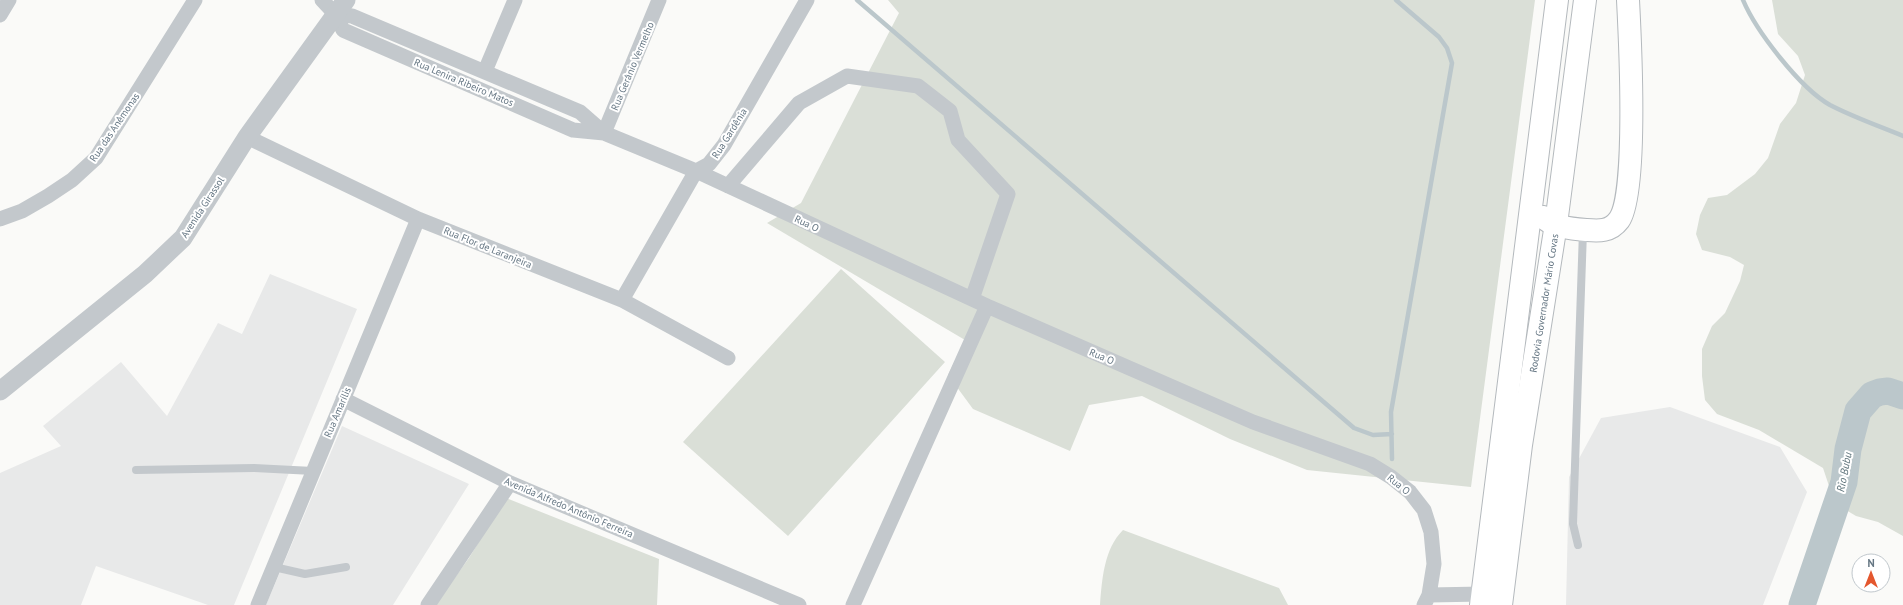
<svg xmlns="http://www.w3.org/2000/svg" width="1903" height="605" viewBox="0 0 1903 605" font-family="'PT Sans',sans-serif">
	<style>
		.built { fill: #e8e9e9 }
		.green { fill: #dadfd7 }
		.lines { fill: none; stroke-linecap: round; stroke-linejoin: round }
		.stream { stroke: #bbc7cb; stroke-width: 4.5 }
		.river { stroke: #bbc7cb; stroke-width: 27 }
		.motorway-casing { stroke: #b4b9bd; stroke-width: 24 }
		.service { stroke: #c3c8cc; stroke-width: 8 }
		.minor { stroke: #c3c8cc; stroke-width: 15 }
		.tertiary { stroke: #c3c8cc; stroke-width: 19 }
		.motorway { stroke: #fff; stroke-width: 22 }
		.labels { text-anchor: middle; stroke-width: 4; stroke-linejoin: round; paint-order: stroke }
		.street-label { font-size: 10px; fill: #657683; stroke: #fff }
		.water-label { font-size: 11px; font-style: italic; fill: #60757c; stroke: #fff }
	</style>
	<rect width="100%" height="100%" fill="#fafaf8"/>
	<path class="built" d="M 270,274 L 357,309 L 234,605 L 208,605 L 96,566 L 81,605 L 0,605 L 0,473 L 61,446 L 43,426 L 121,362 L 167,416 L 218,323 L 242,334 Z
		M 1670,407 L 1780,447 L 1807,492 L 1763,605 L 1566,605 L 1569,477 L 1601,418 Z
		M 342,426 L 469,484 L 393,605 L 266,605 Z"/>
	<path class="green" d="M 888,0 L 1535,0 L 1471,487 L 1307,470 L 1230,439 L 1142,396 L 1089,405 L 1070,451 L 973,409 L 948,375 L 965,340 L 767,223 L 801,203 L 899,13 Z
		M 1772,0 L 1903,0 L 1903,536 L 1878,522 L 1856,516 L 1831,501 L 1833,498 L 1823,468 L 1759,430 L 1717,414 L 1705,400 L 1702,376 L 1702,349 L 1712,326 L 1725,313 L 1740,281 L 1744,265 L 1730,257 L 1702,250 L 1696,234 L 1700,215 L 1708,198 L 1727,195 L 1755,174 L 1768,158 L 1780,124 L 1796,103 L 1805,75 L 1798,56 L 1778,34 Z
		M 841,269 L 945,362 L 788,536 L 683,442 Z
		M 506,498 L 659,559 L 657,605 L 435,605 L 469,558 Z
		M 1123,530 L 1279,588 L 1288,605 L 1100,605 C 1102,579 1104,549 1123,530 Z"/>
	<g class="lines">
		<path class="stream" d="M 857,0 L 1354,428 L 1373,435 L 1392,434
			M 1743,0 C 1756,31 1800,88 1830,105 C 1853,117 1879,126 1903,136
			M 1392,459 L 1391,412 L 1452,63 L 1447,48 L 1439,37 L 1396,0"/>
		<path class="river" d="M 1802,605 L 1844,482 L 1848,449 L 1858,411 L 1872,395 L 1880,392 L 1888,391 L 1903,396"/>
		<defs>
			<g id="motorway">
				<path d="M 1543,217 C 1551,227 1574,229 1586,230 C 1599,231 1610,232 1619,220 C 1638,194 1630,38 1628,0"/>
				<path d="M 1481,605 L 1557,0"/>
				<path id="s1" d="M 1501,605 L 1521,445 L 1556,224 L 1585,0"/>
			</g>
		</defs>
		<use href="#motorway" class="motorway-casing"/>
		<path class="service" d="M 136,470 L 254,468 L 313,471
			M 1578,545 L 1573,524 L 1583,231
			M 274,567 L 305,574 L 346,567"/>
		<path class="minor" d="M 322,0 L 335,14 L 343,30 L 573,130 L 604,133 L 696,171 L 987,306 L 1253,422 L 1370,464 L 1391,477 L 1410,492 L 1424,510 L 1431,532 L 1434,564 L 1429,595
			M 335,14 L 352,16 L 580,112 L 604,133
			M 0,15 L 9,0
			M 485,71 L 515,0
			M 604,133 L 659,0
			M 247,137 L 418,219 L 622,300 L 728,358
			M 728,186 L 799,103 L 847,76 L 918,86 L 950,111 L 958,140 L 1008,194 L 972,299
			M 0,219 L 22,211 L 48,196 L 72,180 L 96,158 L 195,0
			M 622,300 L 696,171 L 709,164 L 724,145 L 807,0
			M 343,399 L 510,483 L 799,605
			M 258,605 L 418,219
			M 428,605 L 510,483
			M 853,605 L 987,306
			M 1424,605 L 1429,595 L 1483,594"/>
		<path class="tertiary" d="M 0,391 L 145,274 L 183,238 L 247,137 L 346,0"/>
		<use href="#motorway" class="motorway"/>
	</g>
	<g class="labels">
		<g class="street-label">
			<text transform="translate(632 66) rotate(-67)" y="4">Rua Gerânio Vermelho</text>
			<text transform="translate(464 82) rotate(23)" y="4">Rua Lenira Ribeiro Matos</text>
			<text transform="translate(114 127) rotate(-56)" y="4">Rua das Anêmonas</text>
			<text transform="translate(729 133) rotate(-58)" y="4">Rua Gardênia</text>
			<text transform="translate(202 207) rotate(-57)" y="4">Avenida Girassol</text>
			<text transform="translate(807 223) rotate(25)" y="4">Rua O</text>
			<text transform="translate(488 247) rotate(22)" y="4">Rua Flor de Laranjeira</text>
			<text dy="4" stroke="none"><textPath href="#s1" startOffset="305">Rodovia Governador Mário Covas</textPath></text>
			<text transform="translate(1102 356) rotate(23)" y="4">Rua O</text>
			<text transform="translate(337 412) rotate(-67)" y="4">Rua Amarílis</text>
			<text transform="translate(1399 484) rotate(39)" y="4">Rua O</text>
			<text transform="translate(569 507) rotate(23)" y="4">Avenida Alfredo Antônio Ferreira</text>
		</g>
		<g class="water-label">
			<text transform="translate(1844 472) rotate(-79)" y="4">Rio Bubu</text>
		</g>
	</g>
	<g transform="translate(1871 573)"><circle r="19" fill="#ffffff" stroke="#c1c8cd"/>
	<path d="M0-3L7 15L0 10L-7 15Z" fill="#e4572e"/>
	<text y="-6" font-size="11" font-weight="bold" text-anchor="middle" fill="#657683">N</text>
	</g>
</svg>
